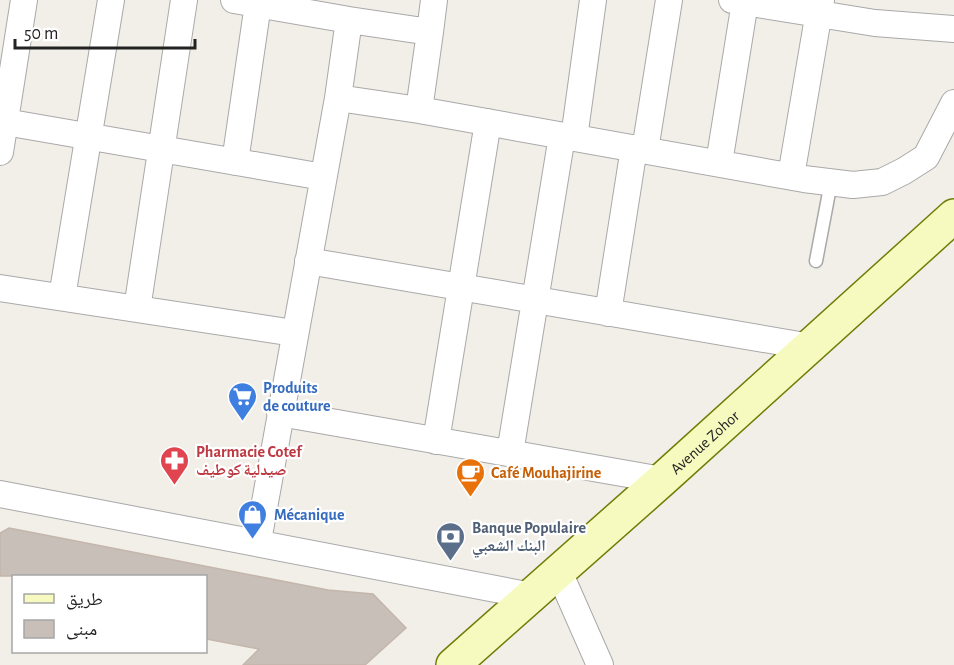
<svg xmlns="http://www.w3.org/2000/svg" width="954" height="665" viewBox="0 0 954 665" font-family="'Alegreya Sans','Noto Naskh Arabic',sans-serif">
	<style>
		.building { fill: #c7bfb8; stroke: #c4b6ab; stroke-width: 1.5 }
		.lines { fill: none; stroke-linecap: round; stroke-linejoin: round }
		.lane-casing { stroke: #a9a9a9; stroke-width: 15 }
		.street-casing { stroke: #a9a9a9; stroke-width: 28 }
		.secondary-casing { stroke: #707d05; stroke-width: 36 }
		.lane { stroke: #fff; stroke-width: 12 }
		.street { stroke: #fff; stroke-width: 26 }
		.secondary { stroke: #f7fabf; stroke-width: 33 }
		.labels { text-anchor: middle; stroke-width: 4.5; stroke-linejoin: round; paint-order: stroke }
		.shop-label { font-size: 16px; font-weight: bold; fill: #366cbe; stroke: #fff; text-anchor: start }
		.street-label { font-size: 16px; fill: #222; stroke: #fff }
		.health-label { font-size: 16px; font-weight: bold; fill: #be3a42; stroke: #fff; text-anchor: start }
		.food-label { font-size: 16px; font-weight: bold; fill: #c56008; stroke: #fff; text-anchor: start }
		.service-label { font-size: 16px; font-weight: bold; fill: #4e5e75; stroke: #fff; text-anchor: start }
	</style>
	<rect width="100%" height="100%" fill="#f2efe9"/>
	<path class="building" d="M 9,528 L 328,590 L 373,594 L 406,628 L 365,665 L 243,665 L 259,649 L 206,639 L 206,576 L 0,576 L 0,533 Z"/>
	<g class="lines">
		<defs>
			<path id="lane" d="M 816,261 L 831,182"/>
			<path id="street" d="M 234,0 L 349,20
				M 732,0 L 875,23 L 954,29
				M 430,32 L 434,0
				M 419,110 L 804,179 L 853,185 L 882,182 L 904,171 L 926,157 L 954,103
				M 5,122 L 323,177
				M 574,138 L 593,0
				M 645,150 L 669,0
				M 0,152 L 24,0
				M 235,162 L 258,4
				M 719,163 L 745,2
				M 791,176 L 821,0
				M 308,261 L 811,347
				M 0,288 L 294,333
				M 62,297 L 111,0
				M 137,309 L 184,0
				M 608,313 L 634,148
				M 280,413 L 662,480
				M 436,441 L 488,122
				M 510,453 L 562,136
				M 0,494 L 532,596
				M 258,541 L 338,98 L 349,20 L 430,32 L 419,110 L 338,98
				M 559,572 L 600,665"/>
			<g id="secondary">
				<path id="s1" d="M 453,665 L 662,480 L 954,216"/>
			</g>
		</defs>
		<use href="#lane" class="lane-casing"/>
		<use href="#street" class="street-casing"/>
		<use href="#secondary" class="secondary-casing"/>
		<use href="#lane" class="lane"/>
		<use href="#street" class="street"/>
		<use href="#secondary" class="secondary"/>
	</g>
	<defs>
		<symbol id="supermarket-pin" viewBox="-11 -11 22 30"><path d="M0 17L-7.5 6A9.5 9.5 0 1 1 7.5 6Z" fill="#3f7fe0" stroke="#fff"/><path d="M-6-5.5h2.5l.6 2H6L4.5 2H-2.5L-4.4-4H-6ZM-1.5 3.2a1.3 1.3 0 1 0 .1 0ZM3 3.2a1.3 1.3 0 1 0 .1 0Z" fill="#fff"/></symbol>
		<symbol id="pharmacy-pin" viewBox="-11 -11 22 30"><path d="M0 17L-7.5 6A9.5 9.5 0 1 1 7.5 6Z" fill="#e0444e" stroke="#fff"/><path d="M-2-6h4v4h4v4h-4v4h-4v-4h-4v-4h4Z" fill="#fff"/></symbol>
		<symbol id="cafe-pin" viewBox="-11 -11 22 30"><path d="M0 17L-7.5 6A9.5 9.5 0 1 1 7.5 6Z" fill="#e8710a" stroke="#fff"/><path d="M-5.5-4.5H6V0H3Q3 3.5 0 3.5H-2.5Q-5.5 3.5-5.5 0ZM3-3.2v2h1.7v-2ZM-6 4.5H4V6H-6Z" fill="#fff"/></symbol>
		<symbol id="shop-pin" viewBox="-11 -11 22 30"><path d="M0 17L-7.5 6A9.5 9.5 0 1 1 7.5 6Z" fill="#3f7fe0" stroke="#fff"/><path d="M-5-2.5h2.3a2.7 3.5 0 0 1 5.4 0H5L5.5 6h-11ZM-1.5-2.5h3a1.5 2.3 0 0 0-3 0Z" fill="#fff"/></symbol>
		<symbol id="bank-pin" viewBox="-11 -11 22 30"><path d="M0 17L-7.5 6A9.5 9.5 0 1 1 7.5 6Z" fill="#5c6f8a" stroke="#fff"/><path d="M-6-4H6V4H-6ZM0-2.3a2.3 2.3 0 1 0 0 4.6a2.3 2.3 0 1 0 0-4.6Z" fill="#fff"/></symbol>
	</defs>
	<g fill-rule="evenodd">
		<use href="#supermarket-pin" x="226" y="380" width="33" height="45"/>
		<use href="#pharmacy-pin" x="158" y="444" width="33" height="45"/>
		<use href="#cafe-pin" x="454" y="456" width="33" height="45"/>
		<use href="#shop-pin" x="236" y="498" width="33" height="45"/>
		<use href="#bank-pin" x="434" y="520" width="33" height="45"/>
	</g>
	<g class="labels">
		<g class="shop-label">
			<text x="263" y="393">Produits<tspan x="263" dy="18">de couture</tspan></text>
			<text x="274" y="520">Mécanique</text>
		</g>
		<g class="street-label">
			<text dy="6" stroke="none"><textPath href="#s1" startOffset="336">Avenue Zohor</textPath></text>
		</g>
		<g class="health-label">
			<text x="196" y="457">Pharmacie Cotef<tspan x="196" dy="18">صيدلية كوطيف</tspan></text>
		</g>
		<g class="food-label">
			<text x="491" y="478">Café Mouhajirine</text>
		</g>
		<g class="service-label">
			<text x="472" y="533">Banque Populaire<tspan x="472" dy="18">البنك الشعبي</tspan></text>
		</g>
	</g>
	<rect x="12" y="575" width="195" height="78" fill="#ffffff" stroke="#a7a7a7" stroke-width="1.5"/>
	<rect x="24" y="594" width="30" height="9" fill="#f7fabf" stroke="#a7a7a7" stroke-width="1.5"/>
	<text x="66" y="605" font-size="18" fill="#222222">طريق</text>
	<rect x="24" y="620" width="30" height="18" fill="#c7bfb8" stroke="#a7a7a7" stroke-width="1.5"/>
	<text x="66" y="635" font-size="18" fill="#222222">مبنى</text>
	<path d="M15 39v9h180v-9" fill="none" stroke="#222222" stroke-width="3"/>
	<text x="24" y="39" font-size="18" fill="#222222" stroke="#ffffff" stroke-width="4.5" paint-order="stroke">50 m</text>
</svg>
